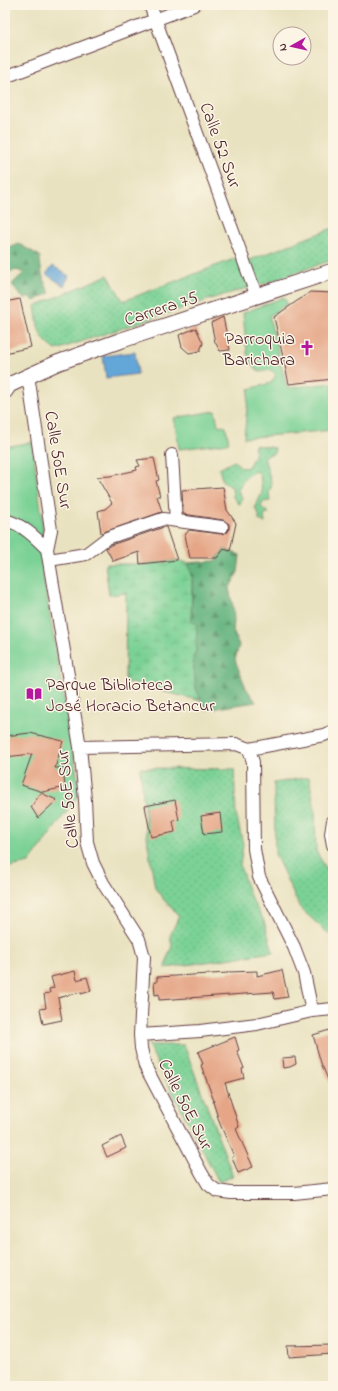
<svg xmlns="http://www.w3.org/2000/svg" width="338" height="1391" viewBox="0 0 338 1391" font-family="'Indie Flower',sans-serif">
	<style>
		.grass { fill: url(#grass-dots); stroke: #637860 }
		.forest { fill: url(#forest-firs); stroke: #586a55 }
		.wetland { fill: url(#wetland-marsh); stroke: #637860 }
		.park { fill: #7cd296; stroke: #637860 }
		.water { fill: #64a6d8; stroke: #576282 }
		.building { fill: #e5a586 }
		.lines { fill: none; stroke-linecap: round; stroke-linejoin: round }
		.minor-casing { stroke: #623c41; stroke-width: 14 }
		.tertiary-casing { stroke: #623c41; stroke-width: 17 }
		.minor { stroke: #fff; stroke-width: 12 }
		.tertiary { stroke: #fff; stroke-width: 15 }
		.labels { text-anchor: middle; stroke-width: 3; stroke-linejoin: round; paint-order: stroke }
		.street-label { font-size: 18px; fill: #4a1f2b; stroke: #fcf5e5 }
		.poi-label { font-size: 18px; fill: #4a1f2b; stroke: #fcf5e5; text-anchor: end }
	</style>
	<defs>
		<pattern id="grass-dots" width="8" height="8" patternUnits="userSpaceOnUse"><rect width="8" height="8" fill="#7cd296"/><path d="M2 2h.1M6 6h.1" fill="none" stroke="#6db481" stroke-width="1.8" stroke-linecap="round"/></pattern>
		<pattern id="forest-firs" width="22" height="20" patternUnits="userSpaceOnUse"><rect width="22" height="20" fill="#65b47f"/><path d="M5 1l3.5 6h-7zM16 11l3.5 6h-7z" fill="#559268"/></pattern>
		<pattern id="wetland-marsh" width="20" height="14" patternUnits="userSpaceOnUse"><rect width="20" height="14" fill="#7cd296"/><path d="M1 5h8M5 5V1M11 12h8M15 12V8" fill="none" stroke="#6db481"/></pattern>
	</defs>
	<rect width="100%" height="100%" fill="#fcf5e5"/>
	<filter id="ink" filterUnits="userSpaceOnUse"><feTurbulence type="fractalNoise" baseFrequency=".025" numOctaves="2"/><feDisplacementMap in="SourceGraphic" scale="8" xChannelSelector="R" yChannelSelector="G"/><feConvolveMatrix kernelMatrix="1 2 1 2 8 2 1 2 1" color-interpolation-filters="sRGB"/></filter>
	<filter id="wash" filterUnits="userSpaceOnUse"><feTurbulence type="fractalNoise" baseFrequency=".012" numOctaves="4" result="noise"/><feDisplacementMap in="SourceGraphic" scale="16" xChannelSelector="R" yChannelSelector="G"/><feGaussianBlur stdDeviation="0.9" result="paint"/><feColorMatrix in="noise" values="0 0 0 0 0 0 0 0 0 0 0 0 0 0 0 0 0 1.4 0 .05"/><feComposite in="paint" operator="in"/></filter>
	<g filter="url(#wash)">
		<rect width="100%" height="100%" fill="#e9e2c0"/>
		<path class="grass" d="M 333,228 L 332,260 L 266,283 L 220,296 L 56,350 C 36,336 39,328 35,306 L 108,275 L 123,301 L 234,259 L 250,260 Z
			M 255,445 L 275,448 L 274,453 L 264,457 L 272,485 L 269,492 L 270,501 L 263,502 L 261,507 L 269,513 L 264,514 L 265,523 L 259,520 L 259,514 L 255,508 L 262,493 L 260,475 L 257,471 C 246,473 243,481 238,490 L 242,498 L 240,505 L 233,497 L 232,487 L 223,482 L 219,469 L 234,461 L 242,468 L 248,467 L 254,456 Z
			M 140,768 L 234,769 L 236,814 L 243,844 L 240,866 L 250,896 L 264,921 L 273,952 L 166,968 L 168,956 L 172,946 L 170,936 L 179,916 L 164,900 L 155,888 L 148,845 Z
			M 309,777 L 315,810 L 316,851 L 333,881 L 333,935 L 330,935 L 300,908 L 275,854 L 274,783 Z
			M 148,1045 L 184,1045 L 233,1176 L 219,1182 Z"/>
		<path class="forest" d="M 19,244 L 40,256 C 40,269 43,282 50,293 L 34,301 L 30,296 L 24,299 L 17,292 L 12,284 L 24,273 L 17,270 L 9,272 L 5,256 L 5,250 Z
			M 224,549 L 240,555 L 238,572 L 229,589 L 233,606 L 234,621 L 233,631 L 239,645 L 235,660 L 246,688 L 256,702 L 205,710 L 196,689 L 193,661 L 196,650 L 191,620 L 192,599 L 192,575 L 188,563 L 215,561 Z"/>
		<path class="wetland" d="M 177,560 L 188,563 L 192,575 L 191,620 L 197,625 L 196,650 L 193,661 L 196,689 L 200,697 L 198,700 L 125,682 L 126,593 L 109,595 L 105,564 L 140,564 Z"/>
		<path class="park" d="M 284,297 L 287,304 L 269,316 L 287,388 L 332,383 L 333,430 L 244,438 L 249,389 L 271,383 L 276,375 L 271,370 L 260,372 L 252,365 L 247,353 L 243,313 Z
			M 215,411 L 218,425 L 226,427 L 229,443 L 179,449 L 174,418 Z
			M 32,442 L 43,525 L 43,575 L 80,793 L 29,863 L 5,868 L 5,447 Z"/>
		<path class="water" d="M 53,266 L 69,276 L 64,286 L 46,274 Z
			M 135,352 L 138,374 L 106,378 L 103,356 Z"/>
		<g id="blocks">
			<path class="building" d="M 310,292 L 333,293 L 333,379 L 289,384 L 274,317 Z
				M 20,299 L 31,347 L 5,353 L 5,302 Z
				M 223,317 L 230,350 L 220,351 L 215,342 L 211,323 Z
				M 196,328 L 203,343 L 200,351 L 189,353 L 182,347 L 179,335 Z
				M 154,458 L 159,480 L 156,481 L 160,496 L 157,496 L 162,512 L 101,533 L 98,511 L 105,509 L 112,503 L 97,477 L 110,476 L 137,470 L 136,467 L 140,466 L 137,460 Z
				M 223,487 L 227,510 L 236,523 L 230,551 L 224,549 L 217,558 L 190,558 L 185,535 L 189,530 L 221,534 L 228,532 L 229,528 L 229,524 L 223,520 L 183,514 L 182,490 Z
				M 164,527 L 166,527 L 177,560 L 140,564 L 139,552 L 113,561 L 106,548 L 111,545 Z
				M 30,733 L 63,741 L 55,768 L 63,768 L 65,787 L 43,792 L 21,785 L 32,754 L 5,757 L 5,736 Z
				M 41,793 L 57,800 L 38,818 L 31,807 Z
				M 175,800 L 179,820 L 173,821 L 175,832 L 151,837 L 145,806 Z
				M 220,813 L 222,832 L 204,834 L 201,816 Z
				M 282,970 L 288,997 L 275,999 L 273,992 L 159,1000 L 159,994 L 155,995 L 154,982 L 157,982 L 157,977 L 228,973 L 228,972 L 257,971 L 257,976 Z
				M 75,971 L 77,980 L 87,977 L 91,991 L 81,994 L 81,992 L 58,998 L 62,1020 L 43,1024 L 40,1009 L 46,1008 L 44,994 L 50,993 L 49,989 L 54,988 L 51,977 Z
				M 333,1029 L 333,1091 L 321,1063 L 313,1035 Z
				M 235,1037 L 239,1050 L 237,1051 L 244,1068 L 242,1069 L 244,1078 L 225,1083 L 239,1127 L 236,1129 L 253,1167 L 238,1173 L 232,1157 L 234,1156 L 220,1124 L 213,1102 L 214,1101 L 201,1065 L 203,1064 L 198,1052 Z
				M 295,1057 L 296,1064 L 290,1067 L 283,1068 L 282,1058 Z
				M 121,1136 L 126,1148 L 107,1157 L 102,1146 Z
				M 333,1345 L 333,1354 L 289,1357 L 288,1346 Z"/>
		</g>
	</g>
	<g filter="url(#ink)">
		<use href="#blocks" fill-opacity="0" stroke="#623c41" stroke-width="1"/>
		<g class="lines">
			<defs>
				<path id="minor" d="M 150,5 L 257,297
					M 5,77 L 194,5
					M 28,375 L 51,530 L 47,549 L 80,747 L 85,800 L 87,842 L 93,863 L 103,883 L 139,939 L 144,957 L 140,1035 L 141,1048 L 145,1066 L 201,1172 L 208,1184 L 217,1191 L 231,1193 L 294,1193 L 333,1189
					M 172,455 L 176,521
					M 5,520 C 22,524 35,537 47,549
					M 49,560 L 86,554 L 107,538 L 163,519 L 222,527
					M 80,747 L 236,744 L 249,749 L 253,762 L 254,849 L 259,877 L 294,947 L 304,973 L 312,1011
					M 249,749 L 324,735 L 333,731
					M 333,821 L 331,834 L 333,845
					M 140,1035 L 200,1031 L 257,1024 L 312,1011 L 333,1009"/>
				<path id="tertiary" d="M 5,391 L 9,385 L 57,363 L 119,341 L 333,271"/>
			</defs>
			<use href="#minor" class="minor-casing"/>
			<use href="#tertiary" class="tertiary-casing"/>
			<use href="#minor" class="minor"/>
			<use href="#tertiary" class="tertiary"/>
		</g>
	</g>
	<defs>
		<symbol id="church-bare" viewBox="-9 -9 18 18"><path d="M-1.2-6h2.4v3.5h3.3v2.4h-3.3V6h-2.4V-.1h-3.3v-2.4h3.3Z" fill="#b5179e" stroke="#fcf5e5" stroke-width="2.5" paint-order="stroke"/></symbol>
		<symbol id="library-bare" viewBox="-9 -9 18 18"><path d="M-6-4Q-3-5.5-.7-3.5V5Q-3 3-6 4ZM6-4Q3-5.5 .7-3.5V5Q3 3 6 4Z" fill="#b5179e" stroke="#fcf5e5" stroke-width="2.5" paint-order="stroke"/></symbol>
	</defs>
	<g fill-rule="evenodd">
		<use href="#church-bare" x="296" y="337" width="22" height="22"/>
		<use href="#library-bare" x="23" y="683" width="22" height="22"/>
	</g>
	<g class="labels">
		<g class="street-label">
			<text transform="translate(221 145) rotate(70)" y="6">Calle 52 Sur</text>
			<text transform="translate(161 308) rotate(-18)" y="6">Carrera 75</text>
			<text transform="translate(59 460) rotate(81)" y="6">Calle 50E Sur</text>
			<text transform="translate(67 799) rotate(-96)" y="6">Calle 50E Sur</text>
			<text transform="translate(186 1104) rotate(63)" y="6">Calle 50E Sur</text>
		</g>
		<g class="poi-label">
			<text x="295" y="344">Parroquia<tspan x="295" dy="21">Barichara</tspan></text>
			<text x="46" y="690" text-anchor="start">Parque Biblioteca<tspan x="46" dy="21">José Horacio Betancur</tspan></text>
		</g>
	</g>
	<rect width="338" height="1391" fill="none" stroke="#fcf5e5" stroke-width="20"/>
	<g transform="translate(292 46) rotate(262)"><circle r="19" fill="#fcf5e5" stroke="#b59f9b"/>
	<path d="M0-3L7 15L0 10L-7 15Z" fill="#b5179e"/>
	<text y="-6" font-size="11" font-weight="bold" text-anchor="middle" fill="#4a1f2b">N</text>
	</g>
</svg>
